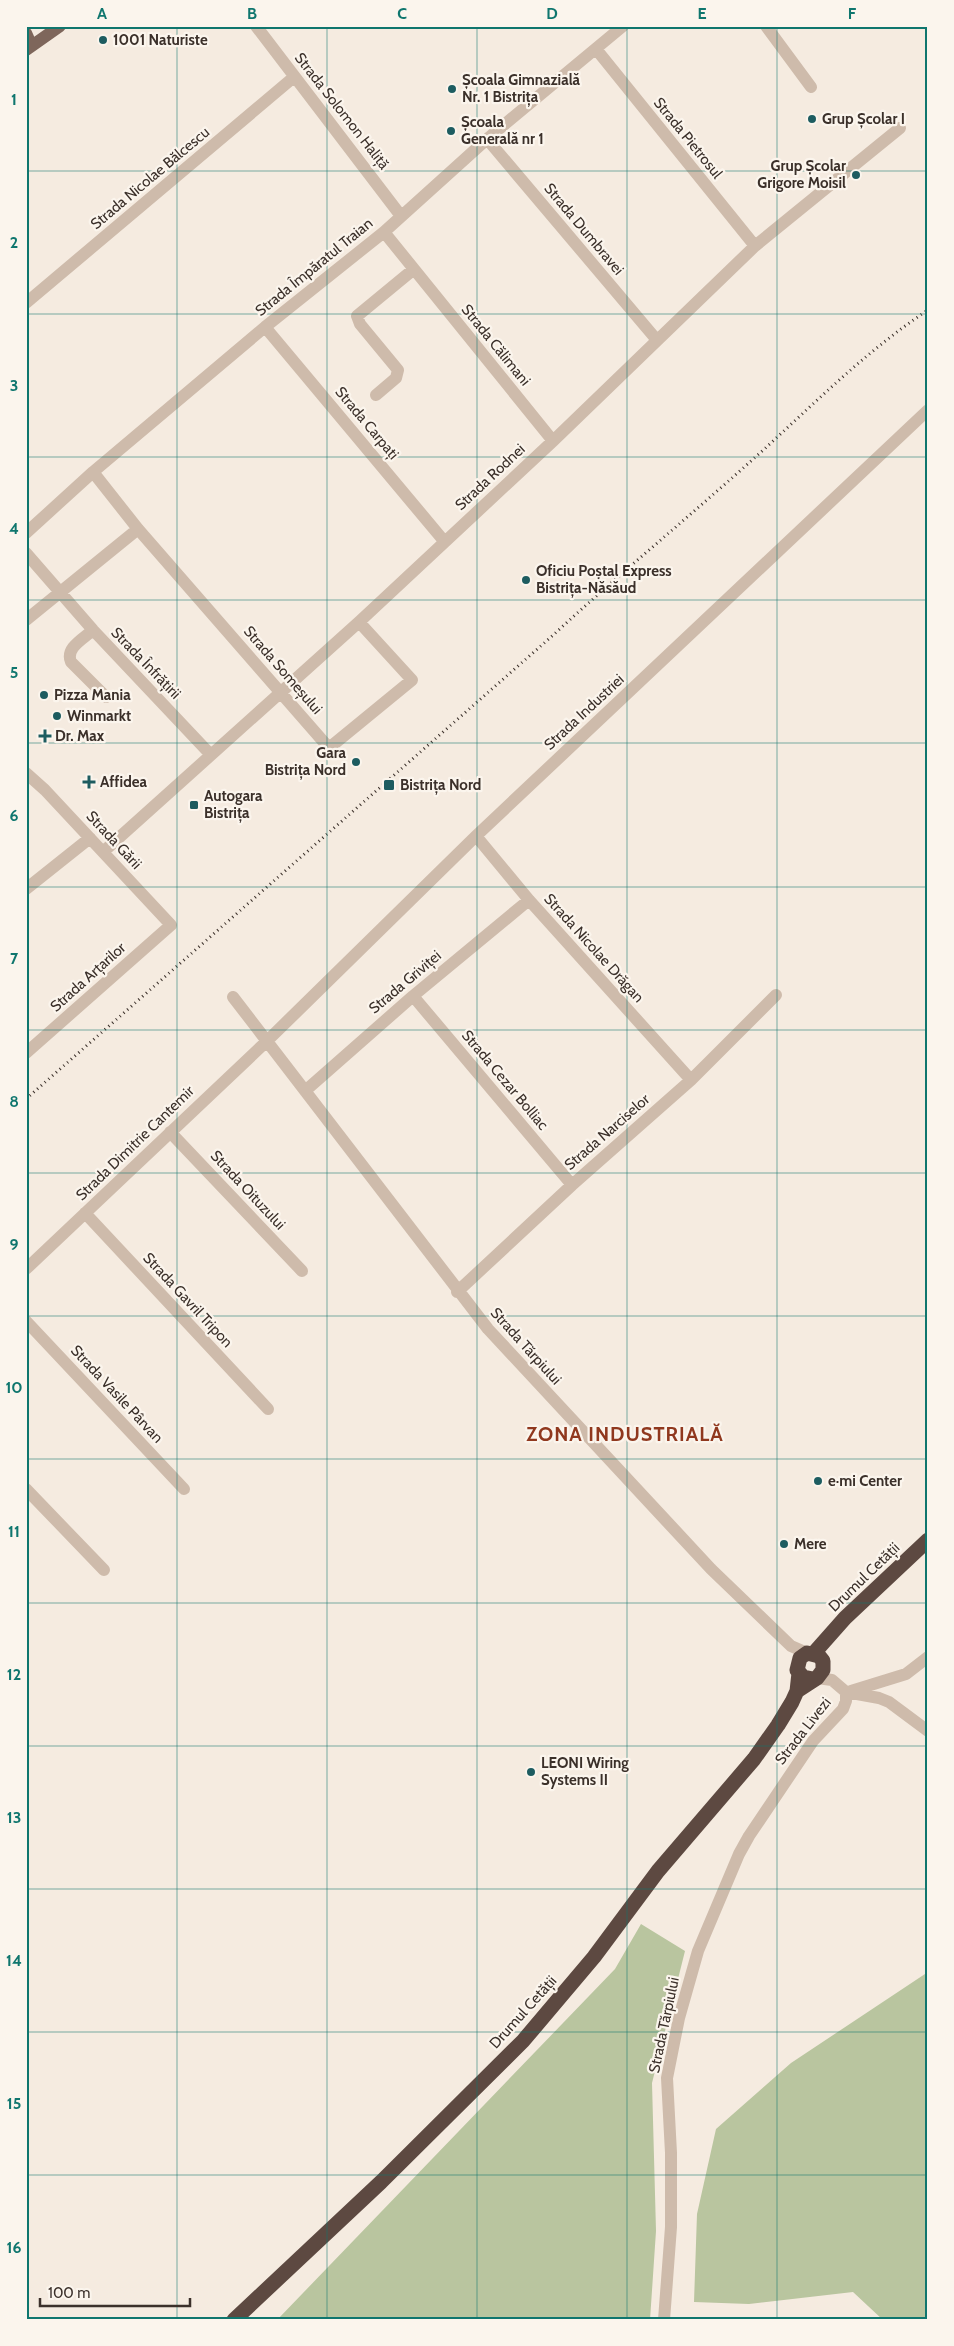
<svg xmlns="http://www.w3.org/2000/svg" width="954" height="2346" viewBox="0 0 954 2346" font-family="Cabin,sans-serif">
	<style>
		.green { fill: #b9c59f }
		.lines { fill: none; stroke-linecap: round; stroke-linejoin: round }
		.minor { stroke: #cebbab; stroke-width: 12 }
		.major { stroke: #7e665b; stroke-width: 12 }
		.highway { stroke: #5d4941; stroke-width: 15 }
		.rail { stroke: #3b302a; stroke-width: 3; stroke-dasharray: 1 4; stroke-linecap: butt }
		.grid { fill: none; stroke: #0f766e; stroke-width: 1; stroke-opacity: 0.55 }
		.poi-dot { fill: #1d5c60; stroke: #fbf5ed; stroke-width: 2 }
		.labels { text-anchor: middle; stroke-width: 4.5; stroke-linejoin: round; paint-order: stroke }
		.poi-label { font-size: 15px; font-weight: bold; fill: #3b302a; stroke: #fbf5ed; text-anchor: start }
		.street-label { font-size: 15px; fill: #3b302a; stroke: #fbf5ed }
		.district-label { font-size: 20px; font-weight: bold; letter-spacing: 1px; fill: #90381e; stroke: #fbf5ed }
		.neatline { fill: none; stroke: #0f766e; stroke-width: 2 }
		.grid-label { font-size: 16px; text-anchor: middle; font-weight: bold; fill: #0f766e }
	</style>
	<rect width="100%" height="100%" fill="#f5ebe0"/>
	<path class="green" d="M 641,1924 L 685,1951 L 652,2083 L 656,2231 L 650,2320 L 277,2320 L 615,1969 Z
		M 928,1972 L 928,2320 L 883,2320 L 853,2292 L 749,2304 L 694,2302 L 697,2214 L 716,2129 L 791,2063 Z"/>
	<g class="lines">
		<path class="minor" d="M 256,26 L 401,216
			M 766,26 L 811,87
			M 596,49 L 755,246
			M 487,139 L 656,339
			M 384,232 L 553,441
			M 26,303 L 294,77
			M 265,327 L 444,541
			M 376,395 L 396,378 L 398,370 L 360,324 L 357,316 L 414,269
			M 93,472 L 138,529 L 329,748 L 412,680 L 359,622
			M 26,533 L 93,472 L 265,327 L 384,232 L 487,139 L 623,26
			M 26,553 L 93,630 L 211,755
			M 26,620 L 138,529
			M 93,630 C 83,639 65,648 71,662 L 106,697
			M 26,773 L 45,790 L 171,925 L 26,1053
			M 476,836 L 529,900 L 691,1080
			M 103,852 L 359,622 L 553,441 L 755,246 L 900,128
			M 26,889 L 90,838
			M 413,996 L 572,1185
			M 233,997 L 488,1329 L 711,1569 L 791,1646 L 807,1653
			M 305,1091 L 413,996 L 529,900
			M 170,1132 L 302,1271
			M 85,1213 L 268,1409
			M 26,1269 L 267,1041 L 476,836 L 928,410
			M 457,1292 L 572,1185 L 691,1080 L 776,995
			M 26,1321 L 184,1489
			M 26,1489 L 104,1570
			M 817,1678 L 832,1680 L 846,1692 L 879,1698 L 889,1702 L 928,1731
			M 851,1691 L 906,1674 L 928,1657
			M 664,2320 L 671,2227 L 671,2153 L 667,2078 L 679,2018 L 698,1951 L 739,1854 L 749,1836 L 813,1741 L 843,1709 L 846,1701 L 846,1692"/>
		<path class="major" d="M 26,33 L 30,42 L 26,50
			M 26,50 L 60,26"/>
		<path class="highway" d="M 814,1653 L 845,1618 L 928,1540
			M 797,1691 L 817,1678 L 823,1670 L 823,1661 L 819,1656 L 807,1653 L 800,1658 L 797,1670 L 803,1677 L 813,1679
			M 234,2320 L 381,2182 L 523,2041 L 594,1957 L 658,1871 L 754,1759 L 778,1725 L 792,1702 L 797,1691 L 799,1673"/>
		<path class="rail" d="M 26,1099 L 551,637 C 616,577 684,521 750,462 C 808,410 863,353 928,310"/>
	</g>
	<path class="grid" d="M 177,26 L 177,2320M 327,26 L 327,2320M 477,26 L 477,2320M 627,26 L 627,2320M 777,26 L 777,2320M 26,171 L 928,171M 26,314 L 928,314M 26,457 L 928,457M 26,600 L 928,600M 26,743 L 928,743M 26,887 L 928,887M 26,1030 L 928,1030M 26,1173 L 928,1173M 26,1316 L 928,1316M 26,1459 L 928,1459M 26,1603 L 928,1603M 26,1746 L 928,1746M 26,1889 L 928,1889M 26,2032 L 928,2032M 26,2175 L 928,2175"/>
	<g class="poi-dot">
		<circle cx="103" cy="40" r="5"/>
		<circle cx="452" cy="89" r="5"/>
		<circle cx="812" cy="119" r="5"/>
		<circle cx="451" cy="131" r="5"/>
		<circle cx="856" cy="175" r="5"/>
		<circle cx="526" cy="580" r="5"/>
		<circle cx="44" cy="695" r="5"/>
		<circle cx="57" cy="716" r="5"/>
		<path d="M42.5 728.5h5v5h5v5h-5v5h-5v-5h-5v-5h5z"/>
		<circle cx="356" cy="762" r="5"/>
		<path d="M86.5 774.5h5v5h5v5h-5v5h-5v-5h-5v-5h5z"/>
		<rect x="383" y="779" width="12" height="12" rx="2.5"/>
		<rect x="189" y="800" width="10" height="10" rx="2.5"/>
		<circle cx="818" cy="1481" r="5"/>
		<circle cx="784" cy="1544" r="5"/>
		<circle cx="531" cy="1772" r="5"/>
	</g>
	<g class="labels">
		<g class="poi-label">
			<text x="113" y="45">1001 Naturiste</text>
			<text x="462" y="85">Școala Gimnazială<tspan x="462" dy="17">Nr. 1 Bistrița</tspan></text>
			<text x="822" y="124">Grup Școlar I</text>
			<text x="461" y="127">Școala<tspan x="461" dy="17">Generală nr 1</tspan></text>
			<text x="846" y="171" text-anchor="end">Grup Școlar<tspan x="846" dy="17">Grigore Moisil</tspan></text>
			<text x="536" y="576">Oficiu Poștal Express<tspan x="536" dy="17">Bistrița-Năsăud</tspan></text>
			<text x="54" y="700">Pizza Mania</text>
			<text x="67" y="721">Winmarkt</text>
			<text x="55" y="741">Dr. Max</text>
			<text x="346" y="758" text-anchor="end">Gara<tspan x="346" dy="17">Bistrița Nord</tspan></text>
			<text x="100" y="787">Affidea</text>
			<text x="400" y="790">Bistrița Nord</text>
			<text x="204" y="801">Autogara<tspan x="204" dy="17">Bistrița</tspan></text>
			<text x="828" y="1486">e·mi Center</text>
			<text x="794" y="1549">Mere</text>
			<text x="541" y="1768">LEONI Wiring<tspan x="541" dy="17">Systems II</tspan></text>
		</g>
		<g class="street-label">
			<text transform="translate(342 111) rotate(52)" y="5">Strada Solomon Haliță</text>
			<text transform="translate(688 138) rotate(51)" y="5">Strada Pietrosul</text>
			<text transform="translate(150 178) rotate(-40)" y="5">Strada Nicolae Bălcescu</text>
			<text transform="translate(584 229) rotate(50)" y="5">Strada Dumbravei</text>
			<text transform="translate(314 267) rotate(-39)" y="5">Strada Împăratul Traian</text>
			<text transform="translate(496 345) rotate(51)" y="5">Strada Călimani</text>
			<text transform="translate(367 423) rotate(50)" y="5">Strada Carpați</text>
			<text transform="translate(490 477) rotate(-43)" y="5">Strada Rodnei</text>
			<text transform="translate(146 663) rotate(46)" y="5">Strada Înfrățirii</text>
			<text transform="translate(283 670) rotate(49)" y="5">Strada Someșului</text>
			<text transform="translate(584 712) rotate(-43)" y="5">Strada Industriei</text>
			<text transform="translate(114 840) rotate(47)" y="5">Strada Gării</text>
			<text transform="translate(594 948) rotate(48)" y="5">Strada Nicolae Drăgan</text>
			<text transform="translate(88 977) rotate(-42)" y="5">Strada Arțarilor</text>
			<text transform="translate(405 982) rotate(-40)" y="5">Strada Griviței</text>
			<text transform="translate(505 1080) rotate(50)" y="5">Strada Cezar Bolliac</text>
			<text transform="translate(607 1132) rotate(-41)" y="5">Strada Narciselor</text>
			<text transform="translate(135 1143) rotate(-44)" y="5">Strada Dimitrie Cantemir</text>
			<text transform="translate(248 1190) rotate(47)" y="5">Strada Oituzului</text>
			<text transform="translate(188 1300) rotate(47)" y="5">Strada Gavril Tripon</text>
			<text transform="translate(526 1346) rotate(48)" y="5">Strada Tărpiului</text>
			<text transform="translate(117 1394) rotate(47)" y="5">Strada Vasile Pârvan</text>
			<text transform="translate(864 1577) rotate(-44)" y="5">Drumul Cetății</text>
			<text transform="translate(803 1731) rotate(-52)" y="5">Strada Livezi</text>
			<text transform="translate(523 2012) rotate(-48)" y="5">Drumul Cetății</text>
			<text transform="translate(664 2025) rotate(-78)" y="5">Strada Tărpiului</text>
		</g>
		<g class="district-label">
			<text x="625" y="1441">ZONA INDUSTRIALĂ</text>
		</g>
	</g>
	<rect width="954" height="2346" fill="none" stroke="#fbf5ed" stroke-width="55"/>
	<path d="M40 2298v8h150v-8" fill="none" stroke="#3b302a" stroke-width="2.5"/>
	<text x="48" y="2298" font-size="15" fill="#3b302a" stroke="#fbf5ed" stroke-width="4" paint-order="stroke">100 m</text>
	<rect x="28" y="28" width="898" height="2290" class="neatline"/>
	<g class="grid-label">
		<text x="102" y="19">A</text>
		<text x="252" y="19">B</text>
		<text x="402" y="19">C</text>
		<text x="552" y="19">D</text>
		<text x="702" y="19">E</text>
		<text x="852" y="19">F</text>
		<text x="14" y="105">1</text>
		<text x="14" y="248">2</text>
		<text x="14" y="391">3</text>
		<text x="14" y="534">4</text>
		<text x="14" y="678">5</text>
		<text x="14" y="821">6</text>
		<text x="14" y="964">7</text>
		<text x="14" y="1107">8</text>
		<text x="14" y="1250">9</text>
		<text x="14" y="1393">10</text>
		<text x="14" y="1537">11</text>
		<text x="14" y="1680">12</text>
		<text x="14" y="1823">13</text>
		<text x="14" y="1966">14</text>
		<text x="14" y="2109">15</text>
		<text x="14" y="2253">16</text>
	</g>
</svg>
